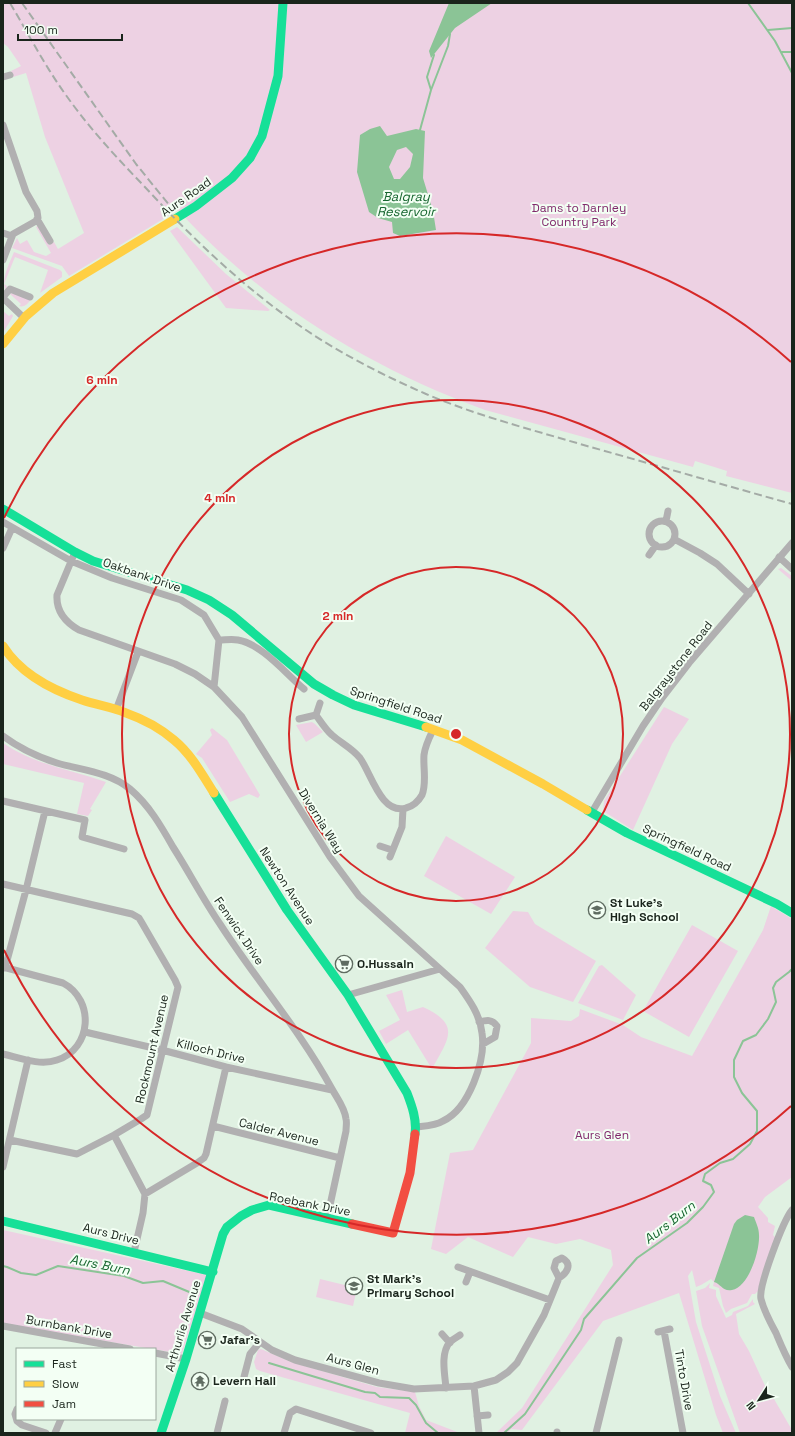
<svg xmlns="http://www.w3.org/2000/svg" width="795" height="1436" viewBox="0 0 795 1436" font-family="'Space Grotesk',sans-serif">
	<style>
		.green { fill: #edd1e3 }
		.water { fill: #8bc496; fill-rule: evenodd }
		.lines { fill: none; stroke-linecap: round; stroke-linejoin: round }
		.stream { stroke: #8bc496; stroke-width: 2 }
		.street { stroke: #b1b0b1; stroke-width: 7 }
		.fast { stroke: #16e098; stroke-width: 9 }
		.slow { stroke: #ffcf43; stroke-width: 9 }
		.jam { stroke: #f24e42; stroke-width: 9 }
		.rail { stroke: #a4aba6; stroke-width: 2; stroke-dasharray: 8 4; stroke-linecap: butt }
		.ring { fill: none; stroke: #d62828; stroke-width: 2 }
		.labels { text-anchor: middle; stroke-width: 4; stroke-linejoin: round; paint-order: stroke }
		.street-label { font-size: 12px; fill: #1a251c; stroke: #f3fff4 }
		.park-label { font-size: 12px; fill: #81296c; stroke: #f3fff4 }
		.poi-label { font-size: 12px; font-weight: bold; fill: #1a251c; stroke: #f3fff4; text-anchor: start }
		.water-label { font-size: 13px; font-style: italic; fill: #16662f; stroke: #f3fff4 }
		.centre { fill: #d62828; stroke: #f3fff4; stroke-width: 2 }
		.ring-label { font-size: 12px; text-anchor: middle; font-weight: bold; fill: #d62828; stroke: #f3fff4; stroke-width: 4; stroke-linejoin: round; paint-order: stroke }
	</style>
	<rect width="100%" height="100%" fill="#e0f1e2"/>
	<path class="green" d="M 3,3 L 792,3 L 792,493 L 726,476 L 727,471 L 695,461 L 693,467 L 485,410 C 368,367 263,303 178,210 L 69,276 L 62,266 L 12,248 L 17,238 L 20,244 L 27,240 L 34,252 L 46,256 L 51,253 L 36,227 L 38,226 L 49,245 L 54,242 L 58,249 L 84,233 L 45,137 L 26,73 L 13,77 L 11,71 L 21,66 L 8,47 L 3,43 Z
		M 177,227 L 226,274 L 270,310 L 268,311 L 226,308 L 170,231 Z
		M 14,252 L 60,270 L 62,272 L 62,277 L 40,293 L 48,270 L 15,257 L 4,284 L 7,286 L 6,290 C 0,281 10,262 14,252 Z
		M 11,293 L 31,299 C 29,303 24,308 19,306 L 21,304 L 10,294 Z
		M 3,311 L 9,316 L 12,314 L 13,316 L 3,333 Z
		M 781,568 L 792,576 L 792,581 L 778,569 Z
		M 664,707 L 689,719 L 672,744 L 633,830 L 603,811 L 604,801 Z
		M 312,722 L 315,724 L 323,732 L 306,742 L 296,725 Z
		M 212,728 L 227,740 L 260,795 L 258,798 L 249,794 L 230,802 L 202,758 L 196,754 L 212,735 L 210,730 Z
		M 3,743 C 33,764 71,770 106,782 L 90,809 L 92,810 L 88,816 L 77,814 L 84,783 L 3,764 Z
		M 446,836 L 515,877 L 491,914 L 424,876 Z
		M 771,906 L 792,919 L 792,1177 L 765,1197 L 758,1207 L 768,1218 L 768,1222 L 775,1226 L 773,1235 L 775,1237 L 758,1291 L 755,1294 L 752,1294 L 747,1303 L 731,1309 L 726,1313 L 723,1306 L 719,1288 L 713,1286 L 714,1282 L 711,1279 L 701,1285 L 696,1287 L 692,1270 L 688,1276 L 696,1322 L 720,1396 L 736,1433 L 723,1433 L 716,1415 L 679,1293 L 603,1321 L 522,1430 L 511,1429 L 508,1433 L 496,1433 L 522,1408 L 613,1265 L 611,1250 L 580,1239 L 556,1244 L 528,1237 L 513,1257 L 468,1237 L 446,1254 L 431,1249 L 450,1153 L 473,1150 L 531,1043 L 531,1018 L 571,1021 L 579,1016 L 580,1009 L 623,1025 L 641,1037 L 692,1056 L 763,930 Z
		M 513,911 L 528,912 L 535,924 L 596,961 L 573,1002 L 530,987 L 485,948 Z
		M 692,925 L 738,951 L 689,1037 L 643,1011 Z
		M 602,965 L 636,995 L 623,1020 L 578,1003 L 599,966 Z
		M 402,990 L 407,1012 L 423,1007 C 462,1025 448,1039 432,1069 L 408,1030 L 386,1044 L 379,1031 L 400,1020 L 386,995 Z
		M 3,1230 L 207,1275 L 182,1354 L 3,1324 Z
		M 320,1279 L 357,1288 L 353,1306 L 316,1297 Z
		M 710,1283 L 709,1288 L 716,1290 L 716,1296 L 726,1318 L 732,1315 L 733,1312 L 748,1306 L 753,1299 L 753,1302 L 755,1304 L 736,1314 L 739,1334 L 749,1351 L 771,1399 L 774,1399 L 792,1430 L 792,1433 L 740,1433 L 702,1326 L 696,1291 L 705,1288 Z
		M 261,1349 L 291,1362 L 377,1387 L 415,1392 L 419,1406 L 426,1420 L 460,1433 L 405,1433 L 410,1413 L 260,1371 L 256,1369 L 254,1362 L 258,1350 Z"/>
	<path class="water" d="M 449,3 L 492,3 L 455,28 L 431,58 L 429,51 Z
		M 380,126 L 387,136 L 416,129 L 425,131 L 423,178 L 433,211 L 436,230 L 400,236 L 393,233 L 392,222 L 378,218 L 369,212 L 357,172 L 360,135 L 370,129 ZM 406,147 L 413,154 L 410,167 L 400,179 L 394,179 L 389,167 L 397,150 Z
		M 745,1215 L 754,1217 C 756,1223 759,1228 759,1235 C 760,1250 749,1287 732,1290 C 723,1292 721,1284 714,1282 L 734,1224 L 737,1220 Z"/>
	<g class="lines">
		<path class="stream" d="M 748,3 L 775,41 L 792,73
			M 768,30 L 792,28
			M 781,52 L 792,52
			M 431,90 L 448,46 L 450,34
			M 420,130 L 431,90 L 427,77 L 434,55
			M 3,1266 L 7,1267 L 21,1273 L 36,1275 L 58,1266 L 124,1276 L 143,1283 L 163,1281 L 194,1294
			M 269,1363 L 365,1392 L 375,1393 L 380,1397 L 409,1398 L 416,1405 L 426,1423 L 438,1433
			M 504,1433 L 525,1414 L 581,1330 L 584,1319 L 637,1258 L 687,1223 L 703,1207 L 714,1192 L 711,1185 L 703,1181 L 705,1174 L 720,1163 L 733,1159 L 750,1144 L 757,1131 L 757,1111 L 742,1093 L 734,1077 L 734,1060 L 743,1041 L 756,1035 L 768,1019 L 776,1002 L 773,988 L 776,982 L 789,972 L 792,969"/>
		<path class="street" d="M 3,77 L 10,75
			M 3,125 L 26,192 L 37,211 L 38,218 L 36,221 L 13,234 L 3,260
			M 37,219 L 50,241
			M 3,233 L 12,236
			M 3,297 L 10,289 L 30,297
			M 3,298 L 23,317
			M 666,521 L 668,511
			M649 534a13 13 0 1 1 26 0a13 13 0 1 1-26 0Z
			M 3,522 L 71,561 L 112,578 L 181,600 L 204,615 L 219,640 L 214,687
			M 674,539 L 700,553 L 717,564 L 749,594
			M 3,548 L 12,528
			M 75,552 L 57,595 C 56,611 65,622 79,630 L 175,664 L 195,674 L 214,687 L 242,717 L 330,857 L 359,896 L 460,987 C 470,1001 480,1015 482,1033 C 486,1060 469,1109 443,1121 C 435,1126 425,1126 416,1127
			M 649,555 L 656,545
			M 779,557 L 792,569
			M 219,640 C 225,640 232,639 238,640 C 262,644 286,674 304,689
			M 320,703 L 316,715 C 321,722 326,730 332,735 C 341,743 352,748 360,758 C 371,773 381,815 406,808 C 414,806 418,802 422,795 C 427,783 423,768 424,755 C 425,746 429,738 433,730
			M 116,710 L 138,652
			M 299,719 L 316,715
			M 3,736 C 19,748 38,757 57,763 C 81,770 110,772 130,789 C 149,805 161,826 173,847 C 189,872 203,899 220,924 C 256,980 300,1030 332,1089 C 337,1098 345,1108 346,1119 C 347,1122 346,1127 346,1131 L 327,1219
			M 3,801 L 85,820 L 82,837 L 124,849
			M 592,812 L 643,726 L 662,698 L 689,663 L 792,543
			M 380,846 L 392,850
			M 390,857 L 402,827 L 403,809
			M 3,884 L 132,914 L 139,918 L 142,923 L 175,980 L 178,987 L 147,1115 L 141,1119 L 114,1135 L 77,1154 L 10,1140
			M 3,967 L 63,983 C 95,1000 92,1049 57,1060 C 40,1066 20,1058 3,1054
			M 5,968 L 26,890 L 45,811
			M 348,995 L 440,969
			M 479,1022 C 487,1020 492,1019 497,1026 L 495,1037 L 483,1044
			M 85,1032 L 162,1050 L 226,1067 L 332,1090
			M 213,1126 L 340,1158
			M 114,1135 L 145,1194 L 143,1213 L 134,1252
			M 3,1167 L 28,1060
			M 145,1194 L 197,1163 L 204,1158 L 206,1154 L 226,1067
			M 792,1210 C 783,1221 758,1287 761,1299 C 764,1311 770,1322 776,1333 C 781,1345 785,1355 792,1367
			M 458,1267 L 550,1300
			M 466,1282 L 470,1272
			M 200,1313 L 242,1329 L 272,1350 L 295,1360 L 379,1383 L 414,1389 L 474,1386 L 496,1380 L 508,1372 L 517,1363 L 544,1315 L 559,1278 L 554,1268 L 556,1261 L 562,1258 C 573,1264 567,1273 559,1278
			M 3,1326 L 130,1349
			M 664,1331 L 683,1433
			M 658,1332 L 670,1329
			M 442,1334 L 450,1343
			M 155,1353 L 186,1359
			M 244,1377 L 250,1354 L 260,1342
			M 474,1386 L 479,1433
			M 446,1388 C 445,1375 440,1353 450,1342 C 453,1339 457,1337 460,1335
			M 17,1409 L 15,1414 L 17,1421 L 22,1425 L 46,1433
			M 477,1416 L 488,1415
			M 55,1433 L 61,1419
			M 217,1433 L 225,1401
			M 284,1433 L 290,1413 L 296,1409 L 371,1433
			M 557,1433 L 557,1432
			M 596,1433 L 619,1340"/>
		<path class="fast" d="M 175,219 L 196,206 L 232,178 L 250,158 L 262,136 L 278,76 L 283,3
			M 3,509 L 75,552 L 93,561 L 187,590 L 209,600 L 232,615 L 314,684 L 333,695 L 354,705 L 426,727
			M 214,793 L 287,910 L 348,995 L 407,1093 C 412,1106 417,1120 415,1134
			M 587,810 L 627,833 L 777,904 L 792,913
			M 3,1221 L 213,1272
			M 161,1433 L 186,1359 L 223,1234 L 227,1227 L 241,1216 L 252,1210 L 269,1205 L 352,1224"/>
		<path class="slow" d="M 3,344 L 26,316 L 53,293 L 175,219
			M 3,646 C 20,673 52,690 82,700 C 97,705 112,707 126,713 C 143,719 160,728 174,740 C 191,754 202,774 214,793
			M 426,727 L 462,740 L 543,784 L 587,810"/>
		<path class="jam" d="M 352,1224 L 393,1233 L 410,1173 L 415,1134"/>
		<path class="rail" d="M 10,3 C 29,35 46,68 68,98 C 91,130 117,158 144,186 C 193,239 246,290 306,330 C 343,355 385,376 426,394 C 478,416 533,430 587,446 C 655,465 724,485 792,504
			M 22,3 L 136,164 L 174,211"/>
	</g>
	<g class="ring">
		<circle cx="456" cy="734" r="167"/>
		<circle cx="456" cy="734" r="334"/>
		<path d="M791 1106A501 501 0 0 1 4 950M4 518A501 501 0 0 1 791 362"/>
	</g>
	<defs>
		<symbol id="school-ring" viewBox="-11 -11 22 22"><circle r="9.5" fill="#f3fff4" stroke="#5f6c61" stroke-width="1.5"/><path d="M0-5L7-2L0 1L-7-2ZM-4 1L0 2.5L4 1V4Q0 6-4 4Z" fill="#5f6c61"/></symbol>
		<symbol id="supermarket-ring" viewBox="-11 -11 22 22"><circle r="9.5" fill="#f3fff4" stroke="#5f6c61" stroke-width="1.5"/><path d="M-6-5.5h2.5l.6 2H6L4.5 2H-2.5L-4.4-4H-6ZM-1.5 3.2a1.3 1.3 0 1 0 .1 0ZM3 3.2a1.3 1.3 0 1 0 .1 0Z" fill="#5f6c61"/></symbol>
		<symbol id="temple-ring" viewBox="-11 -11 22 22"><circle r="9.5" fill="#f3fff4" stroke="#5f6c61" stroke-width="1.5"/><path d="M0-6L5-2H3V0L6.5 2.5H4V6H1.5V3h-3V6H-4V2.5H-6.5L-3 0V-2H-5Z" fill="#5f6c61"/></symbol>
	</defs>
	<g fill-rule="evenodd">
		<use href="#school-ring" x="587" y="900" width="20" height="20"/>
		<use href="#supermarket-ring" x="334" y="954" width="20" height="20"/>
		<use href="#school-ring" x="344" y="1276" width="20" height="20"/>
		<use href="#supermarket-ring" x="197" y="1330" width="20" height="20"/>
		<use href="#temple-ring" x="190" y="1371" width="20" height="20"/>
	</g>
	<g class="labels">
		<g class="street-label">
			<text transform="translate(186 197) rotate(-35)" y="4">Aurs Road</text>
			<text transform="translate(142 575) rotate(19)" y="4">Oakbank Drive</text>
			<text transform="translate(676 666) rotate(-52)" y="4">Balgraystone Road</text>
			<text transform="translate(396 705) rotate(18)" y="4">Springfield Road</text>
			<text transform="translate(321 821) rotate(58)" y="4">Divernia Way</text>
			<text transform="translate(687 848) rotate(25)" y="4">Springfield Road</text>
			<text transform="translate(287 886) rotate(57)" y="4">Newton Avenue</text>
			<text transform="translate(239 931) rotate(56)" y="4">Fenwick Drive</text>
			<text transform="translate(152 1049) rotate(-77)" y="4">Rockmount Avenue</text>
			<text transform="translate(211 1051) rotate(14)" y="4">Killoch Drive</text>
			<text transform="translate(279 1132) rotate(14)" y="4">Calder Avenue</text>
			<text transform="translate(310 1204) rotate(11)" y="4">Roebank Drive</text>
			<text transform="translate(111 1234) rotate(14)" y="4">Aurs Drive</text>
			<text transform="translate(183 1326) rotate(-73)" y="4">Arthurlie Avenue</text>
			<text transform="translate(69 1327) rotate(10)" y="4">Burnbank Drive</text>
			<text transform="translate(353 1364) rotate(15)" y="4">Aurs Glen</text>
			<text transform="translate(684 1380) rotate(80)" y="4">Tinto Drive</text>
		</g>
		<g class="park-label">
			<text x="579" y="212">Dams to Darnley<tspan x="579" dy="14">Country Park</tspan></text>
			<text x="602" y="1139">Aurs Glen</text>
		</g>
		<g class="poi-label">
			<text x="610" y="907">St Luke's<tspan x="610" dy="14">High School</tspan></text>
			<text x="357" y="968">O.Hussain</text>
			<text x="367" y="1283">St Mark's<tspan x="367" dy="14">Primary School</tspan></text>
			<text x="220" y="1344">Jafar's</text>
			<text x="213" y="1385">Levern Hall</text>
		</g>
		<g class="water-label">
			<text x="406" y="201">Balgray<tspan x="406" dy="15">Reservoir</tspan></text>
			<text transform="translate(669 1222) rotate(-38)" y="5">Aurs Burn</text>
			<text transform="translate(100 1264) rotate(11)" y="5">Aurs Burn</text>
		</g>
	</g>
	<circle cx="456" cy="734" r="6" class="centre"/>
	<g class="ring-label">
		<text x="102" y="384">6 min</text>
		<text x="220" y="502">4 min</text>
		<text x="338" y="620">2 min</text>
	</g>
	<rect width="795" height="1436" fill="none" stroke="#1a251c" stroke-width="8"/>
	<rect x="16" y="1348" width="140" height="72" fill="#f3fff4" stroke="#9ca89e"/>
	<rect x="24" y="1361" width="20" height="6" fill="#16e098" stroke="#9ca89e"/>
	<text x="52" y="1368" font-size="12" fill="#1a251c">Fast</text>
	<rect x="24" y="1381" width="20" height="6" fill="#ffcf43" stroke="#9ca89e"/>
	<text x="52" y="1388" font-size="12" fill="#1a251c">Slow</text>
	<rect x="24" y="1401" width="20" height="6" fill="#f24e42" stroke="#9ca89e"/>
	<text x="52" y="1408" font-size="12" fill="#1a251c">Jam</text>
	<g transform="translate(759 1400) rotate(234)" stroke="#f3fff4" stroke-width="3" paint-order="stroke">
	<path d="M0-3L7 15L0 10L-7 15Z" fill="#1a251c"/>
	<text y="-6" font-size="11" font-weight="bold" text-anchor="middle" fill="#1a251c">N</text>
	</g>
	<path d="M18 34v6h104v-6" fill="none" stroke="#1a251c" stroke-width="2"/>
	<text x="24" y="34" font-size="12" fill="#1a251c" stroke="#f3fff4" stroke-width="3" paint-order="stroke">100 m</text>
</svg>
